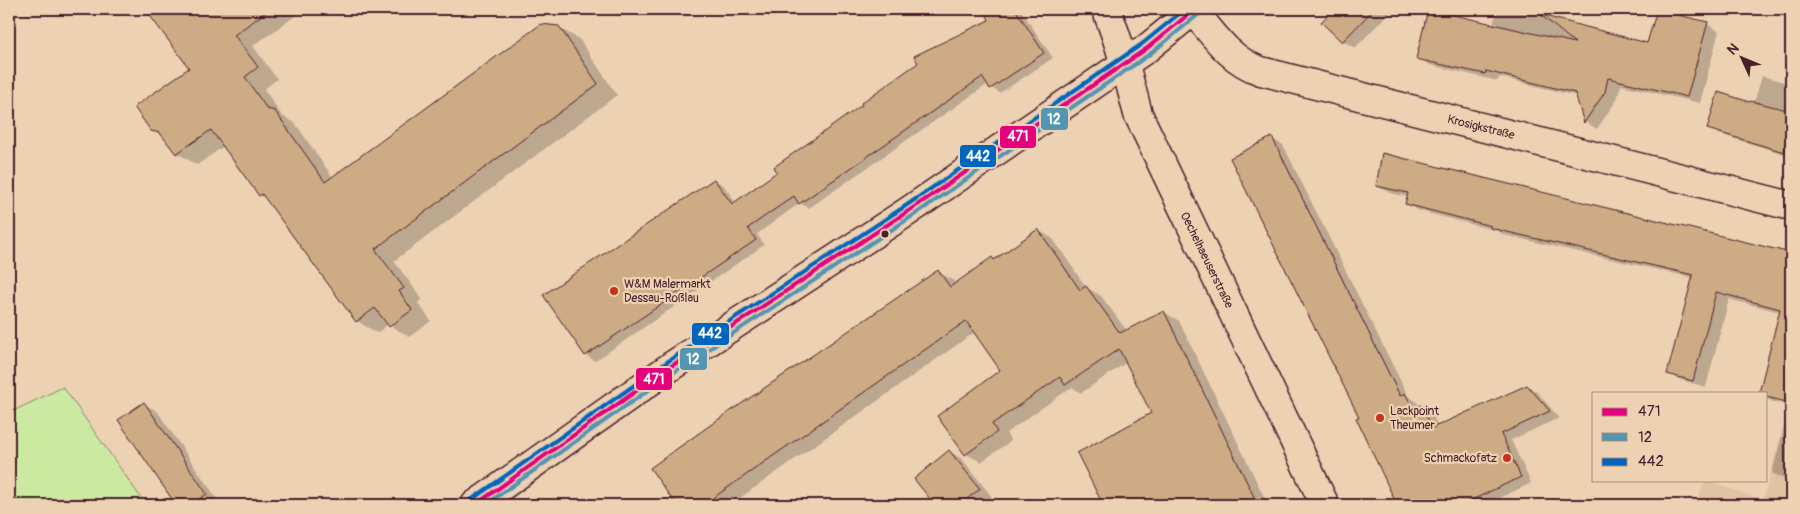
<svg xmlns="http://www.w3.org/2000/svg" width="1800" height="514" viewBox="0 0 1800 514" font-family="Pangolin,sans-serif">
	<style>
		.built { fill: #e0c3a3 }
		.green { fill: #cbe9a1; stroke: #8a8466 }
		.shadow { fill: #0003 }
		.building { fill: #cdab84; stroke: #4a1f2b }
		.lines { fill: none; stroke-linecap: round; stroke-linejoin: round }
		.minor-casing { stroke: #4a1f2b; stroke-width: 31 }
		.primary-casing { stroke: #4a1f2b; stroke-width: 31 }
		.minor { stroke: #ecd1b3; stroke-width: 28 }
		.primary { stroke: #ecd1b3; stroke-width: 28 }
		.bus-1-casing { stroke: #ecd1b3; stroke-width: 8 }
		.bus-2-casing { stroke: #ecd1b3; stroke-width: 8 }
		.bus-3-casing { stroke: #ecd1b3; stroke-width: 8 }
		.bus-1 { stroke: #e5007d; stroke-width: 4 }
		.bus-2 { stroke: #5495b2; stroke-width: 4 }
		.bus-3 { stroke: #0065bd; stroke-width: 4 }
		.bus-dot { fill: #4a1f2b; stroke: #ecd1b3; stroke-width: 2 }
		.poi-dot { fill: #c8321e; stroke: #ecd1b3; stroke-width: 2 }
		.labels { text-anchor: middle; stroke-width: 4.5; stroke-linejoin: round; paint-order: stroke }
		.street-label { font-size: 12px; fill: #4a1f2b; stroke: #ecd1b3 }
		.poi-label { font-size: 12px; fill: #4a1f2b; stroke: #ecd1b3; text-anchor: start }
		.line-badge { stroke: #ecd1b3; stroke-width: 2 }
		.badge-label { font-size: 14px; text-anchor: middle; font-weight: bold; fill: #fff }
	</style>
	<rect width="100%" height="100%" fill="#ecd1b3"/>
	<filter id="ink" filterUnits="userSpaceOnUse"><feTurbulence type="fractalNoise" baseFrequency=".02" numOctaves="2"/><feDisplacementMap in="SourceGraphic" scale="10" xChannelSelector="R" yChannelSelector="G"/><feConvolveMatrix kernelMatrix="1 2 1 2 8 2 1 2 1" color-interpolation-filters="sRGB"/></filter>
	<g filter="url(#ink)">
		<path class="built" d="M 1791,397 L 1791,505 L 1696,505 L 1705,480 L 1763,500 Z"/>
		<path class="green" d="M 63,387 L 146,505 L 9,505 L 9,413 Z"/>
		<path class="shadow" d="M 147,9 L 305,9 L 253,46 L 277,79 L 264,89 L 282,116 L 295,123 L 333,178 L 559,28 L 579,39 L 617,95 L 394,261 L 422,299 L 418,303 L 431,321 L 409,337 L 388,324 L 377,333 L 357,321 L 268,200 L 260,195 L 224,146 L 197,165 L 177,153 L 165,137 L 152,130 L 191,68 Z
			M 985,9 L 1020,9 L 1053,58 L 1000,93 L 991,88 L 988,84 L 809,208 L 800,203 L 757,234 L 764,245 L 595,361 L 586,355 L 715,180 L 724,186 L 736,203 L 991,20 Z
			M 1332,9 L 1393,9 L 1355,48 L 1343,41 L 1323,22 L 1334,10 Z
			M 1499,9 L 1552,9 L 1545,18 L 1648,45 L 1707,24 L 1719,31 L 1700,103 L 1621,85 L 1617,99 L 1597,129 L 1585,122 L 1577,96 L 1499,77 L 1498,81 L 1430,65 L 1418,58 L 1492,25 Z
			M 1762,76 L 1791,84 L 1791,156 L 1719,134 L 1708,128 L 1754,103 Z
			M 1272,139 L 1283,145 L 1408,396 L 1416,401 L 1419,407 L 1431,413 L 1438,426 L 1527,386 L 1538,393 L 1559,418 L 1511,440 L 1531,483 L 1485,505 L 1400,505 L 1358,419 L 1360,417 Z
			M 1377,186 L 1526,190 L 1726,237 L 1791,255 L 1791,482 L 1772,473 L 1790,406 L 1773,402 L 1766,398 L 1780,312 L 1729,299 L 1706,387 L 1681,380 L 1668,373 L 1694,278 L 1504,235 L 1498,231 L 1420,211 L 1407,204 L 1409,197 L 1390,193 Z
			M 1038,230 L 1053,239 L 1086,287 L 1101,296 L 1127,331 L 1164,312 L 1179,321 L 1268,505 L 1193,505 L 1178,475 L 1117,505 L 1114,505 L 1101,498 L 1153,414 L 1127,362 L 1081,393 L 1072,387 L 1006,433 L 1011,441 L 981,462 L 966,454 L 1002,370 L 975,332 L 730,505 L 677,505 L 652,469 L 938,272 L 953,280 L 956,284 Z
			M 144,404 L 157,411 L 219,502 L 214,505 L 178,505 L 120,420 Z
			M 949,451 L 962,459 L 992,497 L 981,505 L 939,505 L 930,497 Z"/>
		<path class="building" d="M 145,9 L 270,9 L 234,35 L 258,67 L 245,77 L 267,109 L 275,111 L 325,182 L 541,24 L 559,26 L 598,84 L 375,249 L 404,288 L 399,291 L 412,310 L 389,327 L 375,308 L 356,322 L 262,194 L 259,196 L 211,130 L 176,154 L 160,133 L 151,131 L 134,107 L 189,68 Z
			M 984,9 L 1015,9 L 1044,53 L 990,89 L 982,77 L 799,204 L 794,196 L 748,228 L 756,240 L 585,356 L 543,295 L 714,179 L 732,204 L 777,172 L 774,167 L 862,105 L 861,103 L 918,63 L 914,56 L 989,20 Z
			M 1334,9 L 1374,9 L 1342,42 L 1321,22 Z
			M 1428,9 L 1575,43 L 1541,15 L 1647,43 L 1657,10 L 1708,22 L 1687,97 L 1608,78 L 1605,92 L 1584,123 L 1575,93 L 1486,71 L 1485,74 L 1416,59 Z
			M 1718,92 L 1750,102 L 1751,101 L 1791,111 L 1791,122 L 1784,152 L 1707,129 Z
			M 1272,137 L 1400,396 L 1405,393 L 1413,408 L 1421,405 L 1432,428 L 1527,385 L 1550,411 L 1501,434 L 1521,477 L 1461,505 L 1397,505 L 1356,418 L 1359,417 L 1230,158 Z
			M 1382,153 L 1791,253 L 1791,403 L 1766,397 L 1766,393 L 1759,393 L 1780,309 L 1716,292 L 1693,381 L 1667,374 L 1693,275 L 1490,228 L 1491,226 L 1405,204 L 1408,193 L 1376,186 Z
			M 1038,229 L 1080,290 L 1086,286 L 1120,333 L 1164,311 L 1258,505 L 1103,505 L 1077,453 L 1151,413 L 1119,349 L 1065,385 L 1060,377 L 992,424 L 997,432 L 965,455 L 937,416 L 1000,370 L 966,321 L 703,505 L 676,505 L 650,468 L 716,421 L 938,270 L 950,287 L 992,257 L 994,260 Z
			M 144,402 L 207,494 L 190,505 L 176,505 L 118,420 Z
			M 949,450 L 980,489 L 959,505 L 935,505 L 914,479 Z"/>
		<g class="lines">
			<defs>
				<path id="minor" d="M 1106,9 C 1120,43 1129,79 1138,114 L 1325,505
					M 1193,10 C 1213,34 1230,61 1261,71 L 1791,206"/>
				<path id="primary" d="M 475,505 L 673,365 L 907,212 L 1146,49 L 1195,9"/>
			</defs>
			<use href="#minor" class="minor-casing"/>
			<use href="#primary" class="primary-casing"/>
			<use href="#minor" class="minor"/>
			<use href="#primary" class="primary"/>
			<defs>
				<path id="bus-1" d="M 475,505 L 673,365 L 907,212 L 1146,49 L 1195,9"/>
				<path id="bus-2" d="M 485,505 L 677,370 L 911,217 L 1150,54 L 1199,14"/>
				<path id="bus-3" d="M 471,500 L 670,360 L 904,207 L 1142,44 L 1185,9"/>
			</defs>
			<use href="#bus-1" class="bus-1-casing"/>
			<use href="#bus-2" class="bus-2-casing"/>
			<use href="#bus-3" class="bus-3-casing"/>
			<use href="#bus-1" class="bus-1"/>
			<use href="#bus-2" class="bus-2"/>
			<use href="#bus-3" class="bus-3"/>
		</g>
	</g>
	<circle class="bus-dot" cx="885" cy="234" r="4.5"/>
	<g class="poi-dot">
		<circle cx="614" cy="291" r="5"/>
		<circle cx="1380" cy="418" r="5"/>
		<circle cx="1507" cy="458" r="5"/>
	</g>
	<g class="labels">
		<g class="street-label">
			<text transform="translate(1481 127) rotate(14)" y="4">Krosigkstraße</text>
			<text transform="translate(1207 260) rotate(64)" y="4">Oechelhaeuserstraße</text>
		</g>
		<g class="poi-label">
			<text x="624" y="288">W&amp;M Malermarkt<tspan x="624" dy="14">Dessau-Roßlau</tspan></text>
			<text x="1390" y="415">Lackpoint<tspan x="1390" dy="14">Theumer</tspan></text>
			<text x="1497" y="462" text-anchor="end">Schmackofatz</text>
		</g>
	</g>
	<g class="line-badge">
		<rect x="1040" y="107" width="29" height="24" rx="5" fill="#5495b2"/>
		<rect x="999" y="125" width="38" height="24" rx="5" fill="#e5007d"/>
		<rect x="959" y="144" width="38" height="24" rx="5" fill="#0065bd"/>
		<rect x="691" y="322" width="39" height="24" rx="5" fill="#0065bd"/>
		<rect x="679" y="347" width="29" height="24" rx="5" fill="#5495b2"/>
		<rect x="635" y="367" width="38" height="24" rx="5" fill="#e5007d"/>
	</g>
	<g class="badge-label">
		<text x="1054" y="124">12</text>
		<text x="1018" y="141">471</text>
		<text x="978" y="161">442</text>
		<text x="710" y="338">442</text>
		<text x="693" y="364">12</text>
		<text x="654" y="384">471</text>
	</g>
	<rect width="1800" height="514" fill="none" stroke="#ecd1b3" stroke-width="30"/>
	<rect x="15" y="15" width="1770" height="484" fill="none" stroke="#4a1f2b" stroke-width="2" filter="url(#ink)"/>
	<rect x="1592" y="392" width="175" height="90" fill="#ecd1b3" stroke="#ab8a7d"/>
	<rect x="1602" y="408" width="25" height="8" fill="#e5007d" stroke="#ab8a7d"/>
	<text x="1638" y="416" font-size="15" fill="#4a1f2b">471</text>
	<rect x="1602" y="433" width="25" height="8" fill="#5495b2" stroke="#ab8a7d"/>
	<text x="1638" y="442" font-size="15" fill="#4a1f2b">12</text>
	<rect x="1602" y="458" width="25" height="8" fill="#0065bd" stroke="#ab8a7d"/>
	<text x="1638" y="466" font-size="15" fill="#4a1f2b">442</text>
	<g transform="translate(1742 58) rotate(314)" stroke="#ecd1b3" stroke-width="4" paint-order="stroke">
	<path d="M0-4L9 19L0 12L-9 19Z" fill="#4a1f2b"/>
	<text y="-8" font-size="14" font-weight="bold" text-anchor="middle" fill="#4a1f2b">N</text>
	</g>
</svg>
